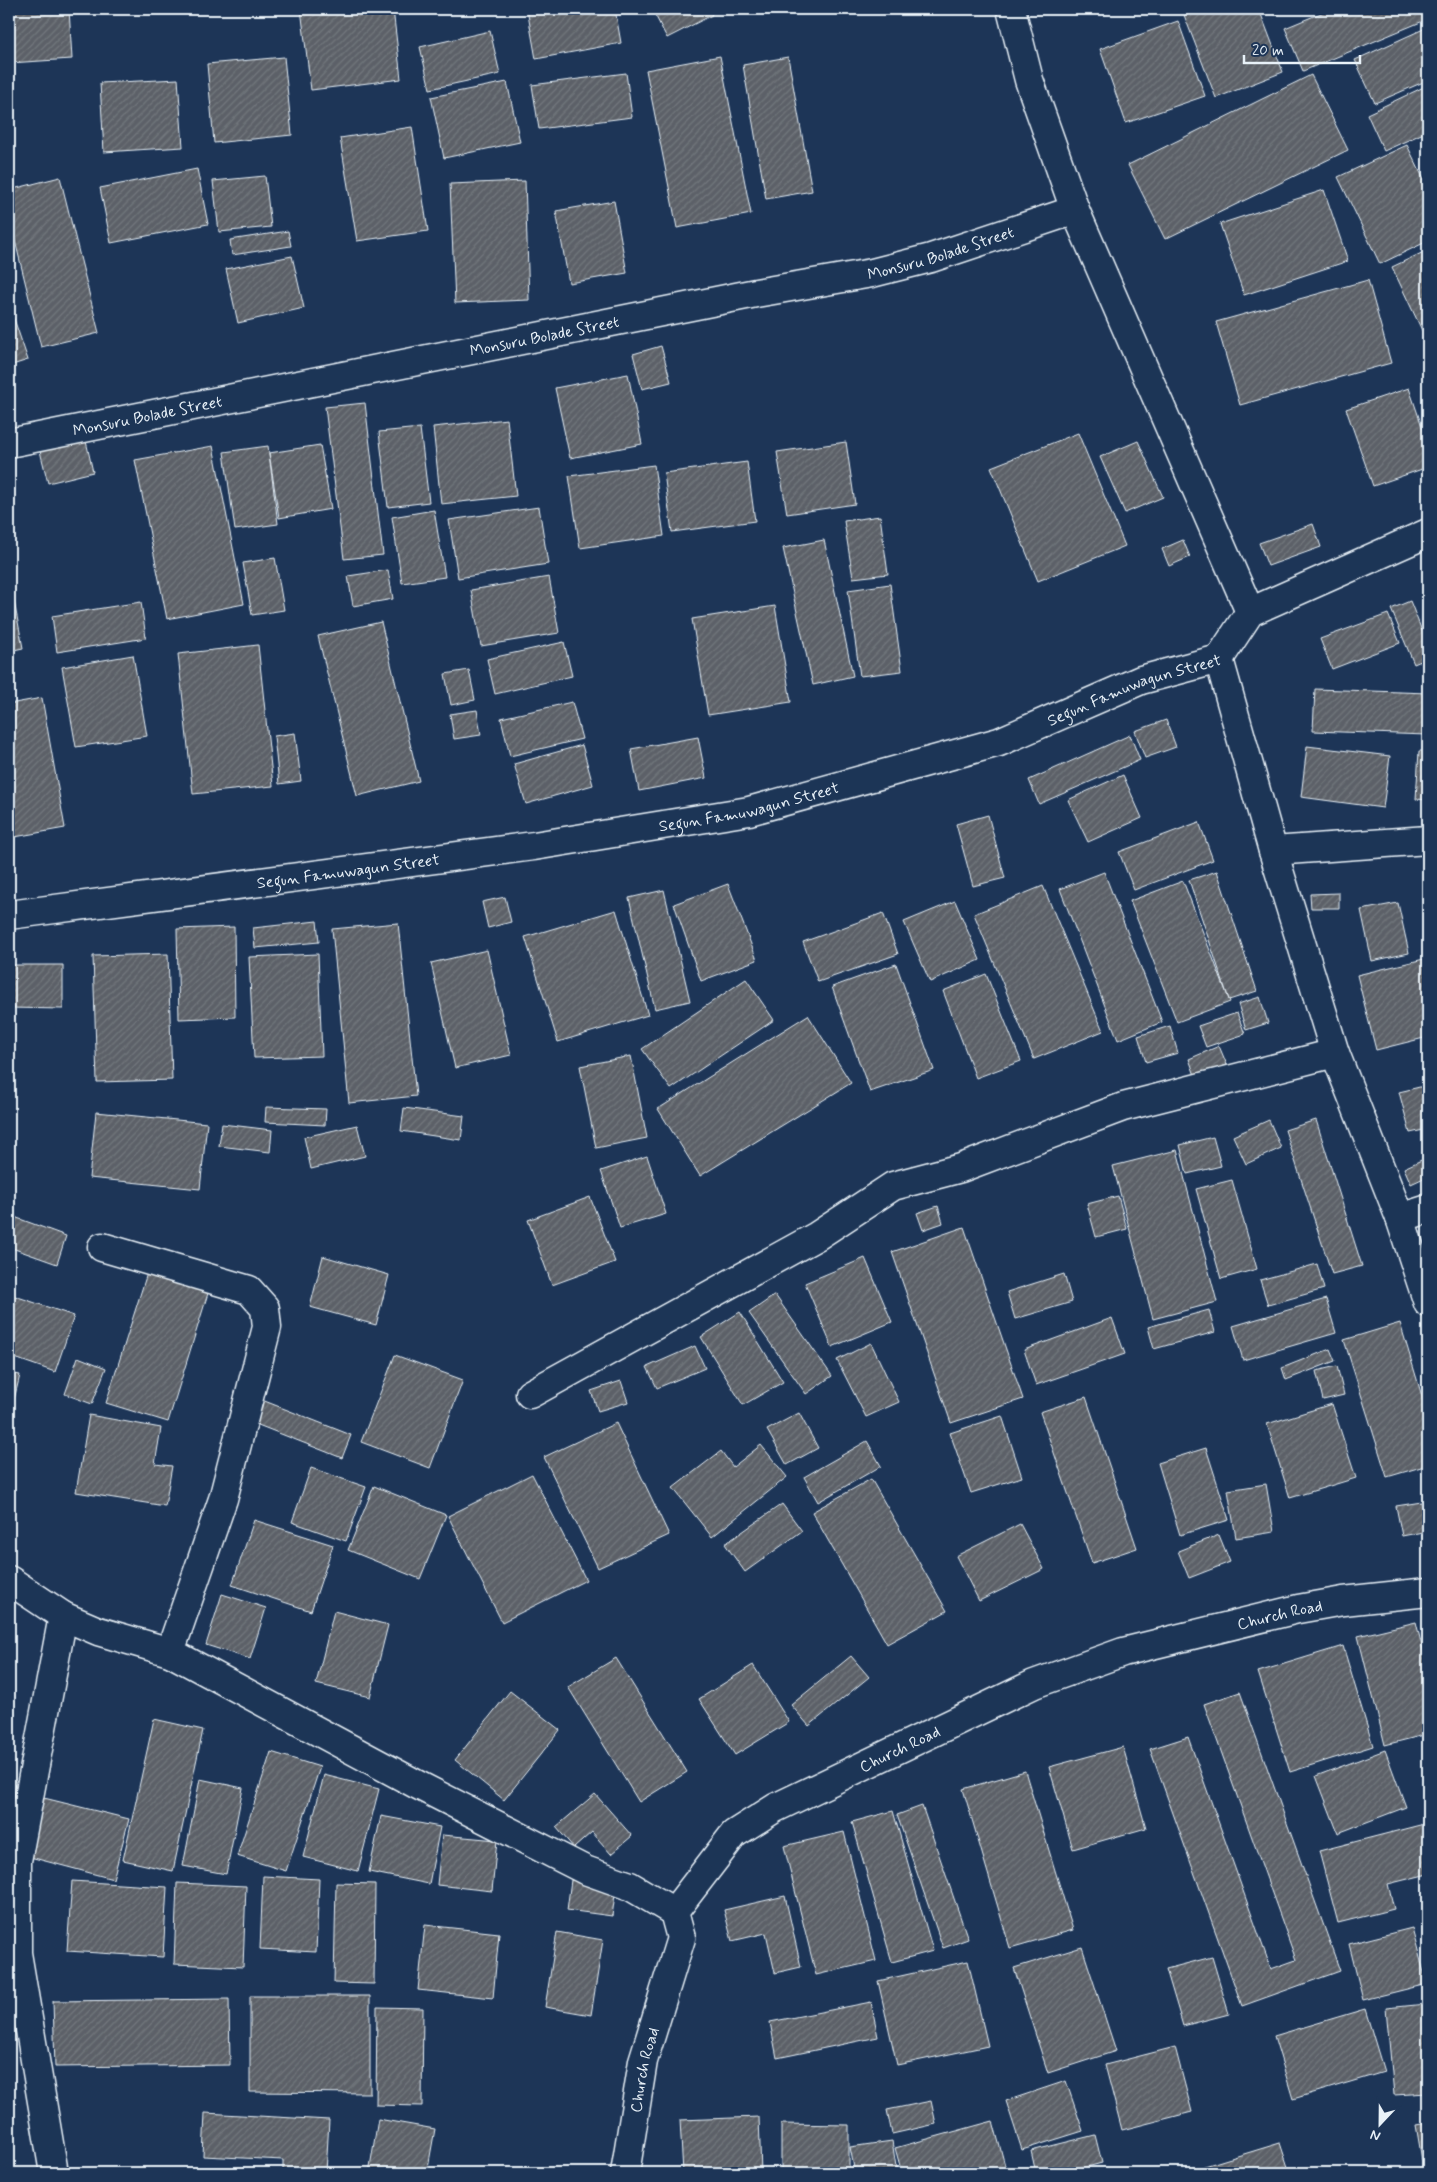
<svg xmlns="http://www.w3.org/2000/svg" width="1437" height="2182" viewBox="0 0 1437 2182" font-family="Mynerve,sans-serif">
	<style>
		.building { fill: url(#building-hatch); stroke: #e8f1f8 }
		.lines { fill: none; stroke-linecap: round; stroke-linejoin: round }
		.street-casing { stroke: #e8f1f8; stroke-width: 31 }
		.street { stroke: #1d3557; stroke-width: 28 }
		.labels { text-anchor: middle; stroke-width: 4; stroke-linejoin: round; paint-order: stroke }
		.street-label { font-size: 16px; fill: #e8f1f8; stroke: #1d3557 }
	</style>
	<defs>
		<pattern id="building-hatch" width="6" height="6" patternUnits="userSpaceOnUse" patternTransform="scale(1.25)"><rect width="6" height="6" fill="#5c6167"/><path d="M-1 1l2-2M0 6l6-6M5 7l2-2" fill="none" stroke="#73787e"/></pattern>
	</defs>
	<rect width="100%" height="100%" fill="#1d3557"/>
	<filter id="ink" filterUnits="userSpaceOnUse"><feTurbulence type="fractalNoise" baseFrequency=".02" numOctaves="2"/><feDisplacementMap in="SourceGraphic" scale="10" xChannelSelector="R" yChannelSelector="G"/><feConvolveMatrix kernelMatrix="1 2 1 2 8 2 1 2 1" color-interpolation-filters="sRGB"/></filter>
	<g filter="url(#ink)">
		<path class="building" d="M 9,9 L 69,9 L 72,59 L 9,63 Z
			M 301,9 L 393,9 L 401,79 L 311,90 Z
			M 527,9 L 615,9 L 621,43 L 536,59 Z
			M 652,9 L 709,9 L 712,15 L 667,38 Z
			M 1200,9 L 1259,9 L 1283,72 L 1216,98 L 1184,15 Z
			M 1273,9 L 1291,9 L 1275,15 Z
			M 1331,9 L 1428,9 L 1428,19 L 1303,71 L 1285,28 Z
			M 1178,21 L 1205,96 L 1126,123 L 1100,49 Z
			M 1428,27 L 1428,80 L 1375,103 L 1355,60 Z
			M 490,31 L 500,74 L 430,89 L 420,47 Z
			M 720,56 L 751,214 L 677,228 L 646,70 Z
			M 284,57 L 292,135 L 214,143 L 207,64 Z
			M 788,57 L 812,191 L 766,199 L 743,65 Z
			M 626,73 L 632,117 L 539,129 L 532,85 Z
			M 1311,75 L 1348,150 L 1165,239 L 1128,165 Z
			M 178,79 L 183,147 L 104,152 L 100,83 Z
			M 507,82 L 520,142 L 444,158 L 431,97 Z
			M 1428,85 L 1428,131 L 1384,151 L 1367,114 Z
			M 412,127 L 428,231 L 357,241 L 340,138 Z
			M 1407,145 L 1428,188 L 1428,241 L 1380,264 L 1338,177 Z
			M 197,169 L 208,224 L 111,243 L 100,188 Z
			M 265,176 L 271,227 L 219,232 L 213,181 Z
			M 60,177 L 99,333 L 41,347 L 9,216 L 9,190 Z
			M 525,181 L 529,300 L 455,303 L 450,184 Z
			M 1324,190 L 1348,261 L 1244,295 L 1220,224 Z
			M 614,201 L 627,273 L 569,283 L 556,211 Z
			M 288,231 L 291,246 L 232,255 L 230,240 Z
			M 1428,250 L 1428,343 L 1392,267 Z
			M 292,256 L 304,308 L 238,323 L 226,269 Z
			M 1368,280 L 1391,363 L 1240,405 L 1216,322 Z
			M 13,316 L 28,360 L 9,366 L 9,317 Z
			M 661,346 L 671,382 L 642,389 L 633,354 Z
			M 628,374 L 642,444 L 570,458 L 555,388 Z
			M 1409,388 L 1428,444 L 1428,467 L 1373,486 L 1346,409 Z
			M 365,403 L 383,555 L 344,559 L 325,407 Z
			M 507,419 L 516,496 L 441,504 L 433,427 Z
			M 420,428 L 429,502 L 388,507 L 379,432 Z
			M 1078,433 L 1125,546 L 1038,581 L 991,467 Z
			M 86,441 L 93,472 L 48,483 L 40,451 Z
			M 1138,441 L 1163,497 L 1125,513 L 1100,457 Z
			M 846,442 L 855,504 L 787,514 L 777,452 Z
			M 320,445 L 331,509 L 279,518 L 269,453 Z
			M 213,446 L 244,604 L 167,619 L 135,460 Z
			M 268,446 L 278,524 L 235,530 L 224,452 Z
			M 747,462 L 755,521 L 672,532 L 664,473 Z
			M 654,465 L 664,536 L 580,548 L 569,476 Z
			M 539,507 L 548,564 L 458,578 L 449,520 Z
			M 434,510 L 445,577 L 402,583 L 392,517 Z
			M 880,516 L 888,574 L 853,578 L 844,521 Z
			M 1313,524 L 1321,547 L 1268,566 L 1259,543 Z
			M 824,540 L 853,676 L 813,685 L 783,548 Z
			M 1183,540 L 1190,557 L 1169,566 L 1162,549 Z
			M 275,558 L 284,610 L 252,615 L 243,563 Z
			M 388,570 L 393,599 L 353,606 L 348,576 Z
			M 9,575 L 23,648 L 9,651 Z
			M 549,577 L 559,633 L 481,646 L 471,590 Z
			M 890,584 L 902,671 L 860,676 L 848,590 Z
			M 1410,601 L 1428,646 L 1428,658 L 1414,664 L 1391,609 Z
			M 141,602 L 146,638 L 57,652 L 52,616 Z
			M 775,606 L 791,702 L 708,715 L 692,619 Z
			M 1388,614 L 1400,643 L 1332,669 L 1320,639 Z
			M 381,622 L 419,781 L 357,796 L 318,636 Z
			M 564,642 L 572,676 L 495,694 L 487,659 Z
			M 258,645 L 273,786 L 193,794 L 178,654 Z
			M 133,655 L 147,736 L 76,747 L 62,667 Z
			M 469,670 L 475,700 L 451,705 L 445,674 Z
			M 1315,689 L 1428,693 L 1427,735 L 1313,731 Z
			M 42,698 L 65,828 L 9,838 L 9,704 Z
			M 572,702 L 582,739 L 510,756 L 501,718 Z
			M 477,710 L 481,735 L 454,739 L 450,714 Z
			M 1166,720 L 1176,747 L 1145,758 L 1135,731 Z
			M 295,733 L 301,781 L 279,784 L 274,736 Z
			M 1130,735 L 1140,760 L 1039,804 L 1029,780 Z
			M 698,737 L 706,778 L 639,791 L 631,749 Z
			M 582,745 L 593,785 L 526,804 L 514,764 Z
			M 1307,746 L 1390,756 L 1383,808 L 1301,797 Z
			M 1419,751 L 1428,751 L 1428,800 L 1416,799 Z
			M 1123,775 L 1142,818 L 1088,842 L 1068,800 Z
			M 988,815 L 1005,878 L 973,886 L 956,824 Z
			M 1199,822 L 1213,860 L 1134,890 L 1119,852 Z
			M 1217,871 L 1257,991 L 1229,1000 L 1189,880 Z
			M 1104,872 L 1162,1022 L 1118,1040 L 1060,889 Z
			M 1183,881 L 1230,1002 L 1177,1022 L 1130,901 Z
			M 728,884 L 757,960 L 701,981 L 674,904 Z
			M 1043,886 L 1103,1031 L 1034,1059 L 974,914 Z
			M 664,890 L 690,1001 L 655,1009 L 629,898 Z
			M 1339,893 L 1339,908 L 1311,908 L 1310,894 Z
			M 505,897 L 511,922 L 488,928 L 482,902 Z
			M 955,901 L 980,960 L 930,982 L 904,922 Z
			M 1398,903 L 1409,953 L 1372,961 L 1361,910 Z
			M 616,910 L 648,1015 L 558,1042 L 525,937 Z
			M 883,913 L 898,954 L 818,982 L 803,942 Z
			M 317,921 L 319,942 L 255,948 L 253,928 Z
			M 398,923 L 416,1096 L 349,1103 L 332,929 Z
			M 234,927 L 235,1017 L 179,1019 L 177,929 Z
			M 487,950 L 511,1055 L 455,1068 L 431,963 Z
			M 168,954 L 172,1080 L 97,1082 L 93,956 Z
			M 318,954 L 322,1056 L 254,1058 L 249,957 Z
			M 1428,958 L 1428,1037 L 1376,1050 L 1357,975 Z
			M 896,964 L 934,1070 L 870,1092 L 832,987 Z
			M 9,965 L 63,965 L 63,1009 L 9,1008 Z
			M 986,974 L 1021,1061 L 976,1078 L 943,991 Z
			M 746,979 L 774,1020 L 671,1089 L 642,1049 Z
			M 1260,997 L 1268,1023 L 1246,1030 L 1238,1004 Z
			M 1237,1013 L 1245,1034 L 1206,1047 L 1198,1026 Z
			M 808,1015 L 851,1083 L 700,1176 L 658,1109 Z
			M 1170,1026 L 1178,1053 L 1146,1062 L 1138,1036 Z
			M 1219,1046 L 1227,1065 L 1196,1078 L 1189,1059 Z
			M 631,1056 L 647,1138 L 596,1148 L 580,1066 Z
			M 1428,1085 L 1428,1129 L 1410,1133 L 1399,1092 Z
			M 266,1107 L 326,1109 L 325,1125 L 265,1122 Z
			M 404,1108 L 464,1116 L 461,1140 L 401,1131 Z
			M 96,1112 L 207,1123 L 200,1189 L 89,1178 Z
			M 1269,1120 L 1281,1148 L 1246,1164 L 1233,1136 Z
			M 1316,1120 L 1362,1266 L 1332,1274 L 1285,1130 Z
			M 222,1124 L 272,1130 L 270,1152 L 219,1146 Z
			M 357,1125 L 365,1156 L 311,1169 L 304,1137 Z
			M 1213,1137 L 1221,1166 L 1187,1174 L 1180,1145 Z
			M 1177,1150 L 1217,1302 L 1153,1319 L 1113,1166 Z
			M 647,1156 L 666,1214 L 620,1228 L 601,1171 Z
			M 1428,1157 L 1428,1176 L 1411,1184 L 1404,1168 Z
			M 1232,1180 L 1257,1269 L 1221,1279 L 1196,1189 Z
			M 1118,1196 L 1127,1229 L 1096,1237 L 1087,1204 Z
			M 590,1197 L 615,1262 L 552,1285 L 528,1220 Z
			M 938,1206 L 943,1223 L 923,1230 L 917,1213 Z
			M 9,1215 L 66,1236 L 57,1264 L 9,1247 Z
			M 964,1227 L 1023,1399 L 951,1423 L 892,1252 Z
			M 323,1256 L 389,1275 L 376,1325 L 310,1307 Z
			M 865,1258 L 892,1322 L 832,1347 L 805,1283 Z
			M 1317,1264 L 1324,1289 L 1268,1305 L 1260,1280 Z
			M 148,1270 L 209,1290 L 168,1422 L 106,1403 Z
			M 1064,1274 L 1072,1302 L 1015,1319 L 1007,1292 Z
			M 9,1294 L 74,1316 L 55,1372 L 9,1356 Z
			M 775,1295 L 832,1376 L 806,1394 L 749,1313 Z
			M 1326,1299 L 1336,1333 L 1243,1360 L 1233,1326 Z
			M 1209,1310 L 1215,1332 L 1154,1349 L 1148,1327 Z
			M 740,1312 L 783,1382 L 743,1405 L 701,1337 Z
			M 1112,1318 L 1125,1354 L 1036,1385 L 1024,1350 Z
			M 1400,1323 L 1428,1416 L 1428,1465 L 1387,1477 L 1344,1340 Z
			M 871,1343 L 899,1402 L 866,1417 L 837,1360 Z
			M 695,1346 L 705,1368 L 657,1388 L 647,1367 Z
			M 1330,1349 L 1335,1361 L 1286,1380 L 1282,1368 Z
			M 395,1355 L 463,1380 L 430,1468 L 361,1442 Z
			M 78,1357 L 106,1368 L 92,1404 L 65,1394 Z
			M 1337,1366 L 1344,1395 L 1323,1400 L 1316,1371 Z
			M 9,1373 L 20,1375 L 9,1420 Z
			M 621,1381 L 628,1402 L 598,1411 L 591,1391 Z
			M 1086,1397 L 1137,1548 L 1092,1563 L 1040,1412 Z
			M 262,1400 L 351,1435 L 342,1458 L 253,1423 Z
			M 1332,1404 L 1356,1478 L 1290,1498 L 1267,1424 Z
			M 799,1413 L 818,1448 L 787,1465 L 767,1430 Z
			M 89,1415 L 161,1428 L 155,1464 L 172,1466 L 165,1506 L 76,1492 Z
			M 1002,1416 L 1022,1477 L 971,1493 L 950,1433 Z
			M 616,1423 L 669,1535 L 598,1568 L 544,1457 Z
			M 867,1441 L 881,1466 L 818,1502 L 804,1477 Z
			M 761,1445 L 787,1477 L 712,1537 L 673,1488 L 721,1451 L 733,1467 Z
			M 1206,1448 L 1229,1520 L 1180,1535 L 1158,1463 Z
			M 311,1468 L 366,1487 L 346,1541 L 292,1522 Z
			M 532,1474 L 586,1580 L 502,1622 L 448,1516 Z
			M 871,1479 L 947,1611 L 887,1644 L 812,1512 Z
			M 1266,1484 L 1274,1532 L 1236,1538 L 1228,1490 Z
			M 374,1486 L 446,1515 L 420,1579 L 348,1550 Z
			M 1428,1501 L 1428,1531 L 1402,1536 L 1396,1506 Z
			M 782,1504 L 802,1531 L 745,1572 L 725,1544 Z
			M 254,1520 L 333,1545 L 311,1611 L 232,1585 Z
			M 1020,1524 L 1044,1569 L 979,1601 L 956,1556 Z
			M 1219,1535 L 1230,1562 L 1189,1578 L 1178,1551 Z
			M 222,1594 L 266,1608 L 250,1659 L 206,1645 Z
			M 334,1611 L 388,1625 L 370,1697 L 316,1684 Z
			M 1416,1622 L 1428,1671 L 1428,1734 L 1385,1745 L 1358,1636 Z
			M 1343,1646 L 1373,1746 L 1290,1772 L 1258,1672 Z
			M 851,1656 L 869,1677 L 809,1726 L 791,1705 Z
			M 616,1658 L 687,1772 L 639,1802 L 568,1687 Z
			M 753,1665 L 789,1722 L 735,1755 L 699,1699 Z
			M 510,1691 L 560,1730 L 504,1800 L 455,1760 Z
			M 1240,1692 L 1340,1971 L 1242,2006 L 1150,1749 L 1188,1737 L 1271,1969 L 1296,1960 L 1204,1704 Z
			M 154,1719 L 203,1730 L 173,1871 L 123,1860 Z
			M 1123,1747 L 1146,1828 L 1073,1849 L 1049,1767 Z
			M 1385,1750 L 1406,1807 L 1338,1833 L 1316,1776 Z
			M 271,1752 L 320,1767 L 286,1871 L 237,1856 Z
			M 1025,1771 L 1073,1930 L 1010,1948 L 963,1789 Z
			M 324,1775 L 379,1789 L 358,1871 L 303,1857 Z
			M 200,1779 L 243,1788 L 226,1874 L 183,1866 Z
			M 595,1794 L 632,1836 L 611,1854 L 592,1832 L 574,1848 L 556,1827 Z
			M 44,1798 L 129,1819 L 113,1879 L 30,1857 Z
			M 922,1806 L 968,1939 L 943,1948 L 897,1815 Z
			M 893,1811 L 933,1951 L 892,1962 L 852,1822 Z
			M 381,1816 L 440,1827 L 429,1884 L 369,1872 Z
			M 1424,1824 L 1428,1839 L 1428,1874 L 1388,1884 L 1394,1909 L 1338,1923 L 1319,1851 Z
			M 844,1832 L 876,1961 L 816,1975 L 784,1846 Z
			M 442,1835 L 497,1840 L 492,1891 L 437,1885 Z
			M 263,1876 L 319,1879 L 316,1952 L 260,1949 Z
			M 571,1880 L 616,1887 L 612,1916 L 567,1910 Z
			M 72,1881 L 167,1887 L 163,1957 L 67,1951 Z
			M 177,1883 L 246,1886 L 243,1967 L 174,1964 Z
			M 336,1883 L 375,1884 L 374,1984 L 334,1983 Z
			M 785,1896 L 801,1967 L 775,1973 L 766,1933 L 732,1941 L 724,1910 Z
			M 425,1925 L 499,1933 L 493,1998 L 418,1990 Z
			M 1412,1928 L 1427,1984 L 1363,2000 L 1349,1944 Z
			M 557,1932 L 603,1940 L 591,2015 L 545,2007 Z
			M 1082,1947 L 1116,2051 L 1048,2073 L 1014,1968 Z
			M 1212,1957 L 1229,2014 L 1183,2026 L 1166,1969 Z
			M 968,1961 L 988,2046 L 897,2065 L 878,1981 Z
			M 250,1996 L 370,1996 L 370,2093 L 250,2092 Z
			M 229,1999 L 230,2065 L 55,2067 L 53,2001 Z
			M 871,2002 L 878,2037 L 777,2058 L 770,2022 Z
			M 1426,2004 L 1428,2029 L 1428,2093 L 1394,2095 L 1386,2008 Z
			M 377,2007 L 423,2008 L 422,2106 L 376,2105 Z
			M 1365,2009 L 1384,2072 L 1293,2099 L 1274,2036 Z
			M 1175,2047 L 1192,2112 L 1122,2130 L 1105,2065 Z
			M 1066,2081 L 1083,2131 L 1022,2150 L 1006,2101 Z
			M 931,2101 L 936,2124 L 892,2134 L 887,2110 Z
			M 205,2113 L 329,2120 L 326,2173 L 283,2173 L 283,2160 L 203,2156 Z
			M 759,2117 L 761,2173 L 683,2173 L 680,2120 Z
			M 378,2119 L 435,2129 L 427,2173 L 369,2173 Z
			M 993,2121 L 1007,2173 L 902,2173 L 895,2148 Z
			M 1428,2123 L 1428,2159 L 1422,2160 L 1416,2125 Z
			M 781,2124 L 849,2125 L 849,2173 L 781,2173 Z
			M 1095,2135 L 1102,2163 L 1083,2168 L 1084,2173 L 1036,2173 L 1031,2151 Z
			M 892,2141 L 897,2173 L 855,2173 L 850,2147 Z
			M 1280,2143 L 1290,2173 L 1200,2173 L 1198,2168 Z"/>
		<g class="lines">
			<defs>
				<g id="street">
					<path d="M 1011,9 L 1029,80 L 1075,210 L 1250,612"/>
					<path id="s1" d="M 9,443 L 756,293 L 872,273 L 931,258 L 1075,210"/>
					<path d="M 1219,659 L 1273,851 L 1335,1053 L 1400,1218 L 1428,1303"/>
					<path d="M 1273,851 L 1428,840"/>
					<path id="s2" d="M 9,915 L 534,846 L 749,811 L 999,742 L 1141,680 L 1219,659 L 1250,612 L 1428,533"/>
					<path d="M 1400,1218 L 1428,1209"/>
					<path d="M 102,1247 L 249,1290 L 265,1308 L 267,1327 L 223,1499 L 170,1652"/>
					<path d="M 530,1394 L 817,1236 L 893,1186 L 961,1168 L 1123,1107 L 1335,1053"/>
					<path d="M 9,1580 L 63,1616 L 98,1631 L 170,1652 L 416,1784 L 585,1870 L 630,1886 L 674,1912"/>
					<path d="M 54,2173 L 17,1953 L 17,1861 L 63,1616"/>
					<path id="s3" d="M 625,2173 L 643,2061 L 681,1938 L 674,1912 L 734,1834 L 775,1808 L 1034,1684 L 1123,1652 L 1298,1609 L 1343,1601 L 1428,1592"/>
				</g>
			</defs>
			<use href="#street" class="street-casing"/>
			<use href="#street" class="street"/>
		</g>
	</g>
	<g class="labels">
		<g class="street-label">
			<text dy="6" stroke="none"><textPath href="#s1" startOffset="951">Monsuru Bolade Street</textPath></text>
			<text dy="6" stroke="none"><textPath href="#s1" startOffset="546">Monsuru Bolade Street</textPath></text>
			<text dy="6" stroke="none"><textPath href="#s1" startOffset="141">Monsuru Bolade Street</textPath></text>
			<text dy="6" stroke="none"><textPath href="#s2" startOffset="1152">Segun Famuwagun Street</textPath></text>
			<text dy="6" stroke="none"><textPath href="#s2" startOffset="748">Segun Famuwagun Street</textPath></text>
			<text dy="6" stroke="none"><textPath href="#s2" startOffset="342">Segun Famuwagun Street</textPath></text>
			<text dy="6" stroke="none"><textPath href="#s3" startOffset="959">Church Road</textPath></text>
			<text dy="6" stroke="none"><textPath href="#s3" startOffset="554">Church Road</textPath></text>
			<text dy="6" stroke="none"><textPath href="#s3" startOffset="105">Church Road</textPath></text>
		</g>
	</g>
	<rect width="1437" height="2182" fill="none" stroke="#1d3557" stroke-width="30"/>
	<rect x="15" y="15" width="1407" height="2152" fill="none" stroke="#e8f1f8" stroke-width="2" filter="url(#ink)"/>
	<g transform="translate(1380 2124) rotate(202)" stroke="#1d3557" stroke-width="4" paint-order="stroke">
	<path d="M0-4L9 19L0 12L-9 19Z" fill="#e8f1f8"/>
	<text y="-8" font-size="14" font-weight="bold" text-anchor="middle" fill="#e8f1f8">N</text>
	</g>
	<path d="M1244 55v8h116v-8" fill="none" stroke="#e8f1f8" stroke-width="2.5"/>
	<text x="1252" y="55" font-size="15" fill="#e8f1f8" stroke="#1d3557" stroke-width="4" paint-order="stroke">20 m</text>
</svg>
